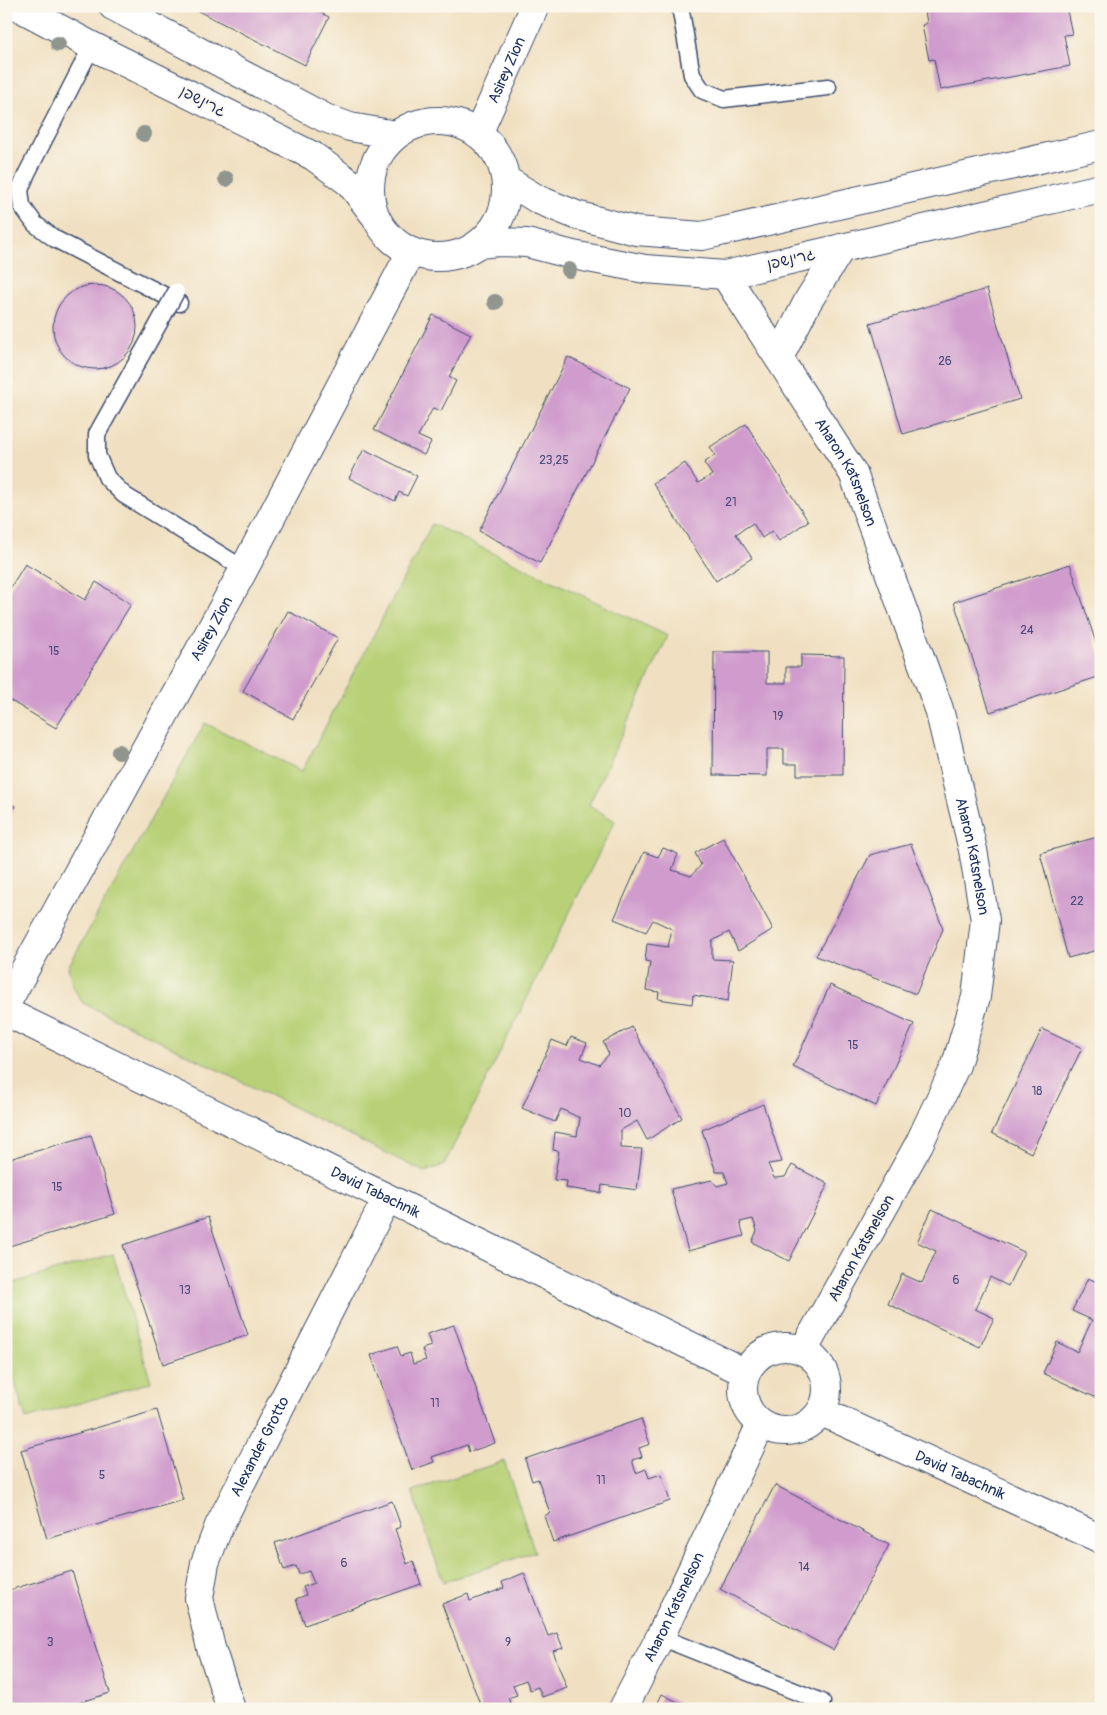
<svg xmlns="http://www.w3.org/2000/svg" width="1107" height="1715" viewBox="0 0 1107 1715" font-family="Pangolin,'Playpen Sans Hebrew',sans-serif">
	<style>
		.green { fill: #b8d177; stroke: #6a806a }
		.building { fill: #d09ccd }
		.lines { fill: none; stroke-linecap: round; stroke-linejoin: round }
		.lane-casing { stroke: #3b4a6d; stroke-width: 19 }
		.street-casing { stroke: #3b4a6d; stroke-width: 30 }
		.secondary-casing { stroke: #3b4a6d; stroke-width: 30 }
		.lane { stroke: #fff; stroke-width: 16 }
		.street { stroke: #fff; stroke-width: 28 }
		.secondary { stroke: #fff; stroke-width: 28 }
		.lane-bridge-casing { stroke: #3b4a6d; stroke-width: 19; stroke-linecap: butt }
		.lane-bridge { stroke: #fff; stroke-width: 16 }
		.tree { fill: #90958e }
		.labels { text-anchor: middle; stroke-width: 4; stroke-linejoin: round; paint-order: stroke }
		.number-label { font-size: 12px; fill: #484a7a }
		.street-label { font-size: 15px; fill: #1b2f5e; stroke: #fbf7ec }
	</style>
	<rect width="100%" height="100%" fill="#fbf7ec"/>
	<filter id="ink" filterUnits="userSpaceOnUse"><feTurbulence type="fractalNoise" baseFrequency=".02" numOctaves="2"/><feDisplacementMap in="SourceGraphic" scale="10" xChannelSelector="R" yChannelSelector="G"/><feConvolveMatrix kernelMatrix="1 2 1 2 8 2 1 2 1" color-interpolation-filters="sRGB"/></filter>
	<filter id="wash" filterUnits="userSpaceOnUse"><feTurbulence type="fractalNoise" baseFrequency=".0096" numOctaves="4" result="noise"/><feDisplacementMap in="SourceGraphic" scale="20" xChannelSelector="R" yChannelSelector="G"/><feGaussianBlur stdDeviation="1.12" result="paint"/><feColorMatrix in="noise" values="0 0 0 0 0 0 0 0 0 0 0 0 0 0 0 0 0 1.4 0 .05"/><feComposite in="paint" operator="in"/></filter>
	<g filter="url(#wash)">
		<rect width="100%" height="100%" fill="#f0e0c1"/>
		<path class="green" d="M 432,524 L 668,636 L 589,805 L 615,821 L 444,1165 L 424,1172 L 83,1003 L 73,987 L 68,967 L 205,723 L 302,771 Z
			M 113,1254 L 151,1382 L 26,1419 L 6,1354 L 6,1285 Z
			M 504,1461 L 535,1552 L 443,1582 L 412,1491 Z"/>
		<g id="blocks">
			<path class="building" d="M 188,6 L 307,6 L 329,17 L 305,65 Z
				M 924,6 L 1066,6 L 1072,34 L 1064,35 L 1070,66 L 940,90 L 934,59 L 929,60 L 922,25 L 927,23 Z
				M53 327a42 42 0 1 1 84 0a42 42 0 1 1-84 0Z
				M 987,289 L 1020,399 L 903,434 L 870,323 Z
				M 433,315 L 471,334 L 449,377 L 456,381 L 441,411 L 433,408 L 418,436 L 431,442 L 424,455 L 374,430 Z
				M 568,357 L 630,388 L 540,563 L 479,531 Z
				M 746,424 L 808,521 L 779,541 L 772,531 L 762,538 L 753,523 L 736,534 L 752,558 L 716,581 L 653,483 L 685,463 L 698,483 L 712,475 L 704,463 L 715,455 L 710,447 Z
				M 364,449 L 417,476 L 407,496 L 399,492 L 395,501 L 349,478 Z
				M 25,564 L 85,600 L 96,582 L 131,604 L 56,728 L 6,698 L 6,595 Z
				M 1070,564 L 1101,658 L 1101,676 L 990,712 L 954,602 Z
				M 288,611 L 338,638 L 293,719 L 243,691 Z
				M 714,652 L 767,652 L 767,683 L 786,683 L 786,667 L 801,667 L 801,655 L 844,656 L 843,775 L 797,775 L 797,764 L 784,764 L 784,749 L 767,749 L 767,776 L 713,775 Z
				M 6,802 L 15,806 L 6,823 Z
				M 1101,836 L 1101,949 L 1068,958 L 1040,853 Z
				M 723,838 L 773,929 L 738,951 L 729,932 L 712,941 L 712,959 L 733,960 L 728,1001 L 693,995 L 692,1004 L 658,999 L 659,992 L 646,990 L 650,962 L 645,961 L 647,944 L 668,947 L 672,929 L 653,920 L 646,932 L 614,919 L 644,852 L 658,857 L 663,848 L 678,854 L 672,870 L 691,876 L 701,865 L 695,853 Z
				M 911,844 L 943,929 L 916,994 L 816,956 L 870,855 Z
				M 830,985 L 914,1024 L 876,1106 L 793,1067 Z
				M 632,1027 L 682,1118 L 647,1140 L 637,1121 L 621,1130 L 621,1148 L 642,1149 L 637,1190 L 602,1185 L 601,1193 L 566,1188 L 567,1181 L 554,1180 L 559,1151 L 553,1150 L 555,1132 L 577,1136 L 580,1118 L 561,1109 L 555,1122 L 522,1108 L 552,1040 L 567,1046 L 571,1037 L 587,1043 L 581,1058 L 599,1065 L 609,1054 L 603,1042 Z
				M 1042,1029 L 1082,1048 L 1031,1153 L 992,1133 Z
				M 763,1104 L 782,1162 L 768,1164 L 774,1178 L 785,1177 L 792,1165 L 828,1184 L 789,1261 L 752,1242 L 757,1231 L 753,1219 L 740,1222 L 744,1236 L 688,1251 L 671,1189 L 712,1180 L 717,1186 L 728,1183 L 724,1172 L 716,1172 L 702,1130 Z
				M 91,1135 L 115,1214 L 6,1247 L 6,1160 Z
				M 932,1209 L 1024,1252 L 1008,1286 L 990,1277 L 975,1309 L 994,1318 L 980,1347 L 888,1304 L 902,1274 L 922,1283 L 936,1251 L 917,1242 Z
				M 208,1217 L 248,1335 L 163,1364 L 123,1245 Z
				M 1088,1278 L 1101,1284 L 1101,1400 L 1043,1373 L 1057,1342 L 1077,1352 L 1092,1320 L 1072,1311 Z
				M 454,1325 L 495,1443 L 469,1452 L 467,1445 L 432,1457 L 434,1462 L 412,1470 L 371,1355 L 397,1346 L 401,1356 L 410,1353 L 413,1364 L 426,1360 L 422,1349 L 431,1346 L 427,1334 Z
				M 157,1410 L 183,1500 L 47,1539 L 21,1450 Z
				M 641,1419 L 650,1444 L 639,1448 L 642,1457 L 632,1460 L 636,1473 L 646,1469 L 649,1478 L 661,1474 L 670,1501 L 553,1542 L 544,1516 L 550,1513 L 538,1479 L 532,1481 L 525,1459 Z
				M 775,1485 L 889,1545 L 833,1650 L 720,1589 Z
				M 392,1501 L 401,1527 L 395,1529 L 407,1564 L 413,1561 L 421,1584 L 305,1625 L 296,1599 L 306,1595 L 303,1587 L 314,1583 L 309,1571 L 299,1574 L 296,1566 L 284,1570 L 275,1543 Z
				M 72,1571 L 110,1693 L 58,1709 L 10,1709 L 6,1697 L 6,1591 Z
				M 524,1573 L 548,1636 L 557,1633 L 563,1648 L 553,1651 L 567,1688 L 542,1697 L 538,1687 L 530,1690 L 526,1680 L 513,1685 L 517,1695 L 508,1698 L 513,1709 L 482,1709 L 442,1604 L 468,1594 L 470,1601 L 504,1588 L 502,1582 Z
				M 662,1694 L 691,1709 L 655,1709 Z"/>
		</g>
	</g>
	<g filter="url(#ink)">
		<use href="#blocks" fill-opacity="0" stroke="#3b4a6d" stroke-width="1"/>
		<g class="lines">
			<defs>
				<path id="lane" d="M 680,6 L 692,75 L 702,90 L 724,99 L 828,87
					M 92,46 L 27,173 L 20,190 L 22,206 L 35,224 L 55,239 L 179,303
					M 164,314 L 97,434 L 97,455 L 107,478 L 124,495 L 244,569
					M 660,1637 L 822,1702"/>
				<g id="street">
					<path id="s1" d="M 478,134 L 535,6"/>
					<path id="s2" d="M 725,275 L 853,473 L 939,709 L 973,850 L 985,920 L 976,997 L 956,1065 L 919,1144 L 803,1351"/>
					<path d="M 779,358 L 808,301 L 841,248"/>
					<path id="s3" d="M 6,1004 L 244,569 L 411,252"/>
					<path id="s4" d="M 6,1012 L 746,1373"/>
					<circle cx="785" cy="1389" r="42"/>
					<path id="s5" d="M 822,1412 L 1101,1539"/>
					<path id="s6" d="M 231,1709 L 211,1648 L 199,1598 L 205,1563 L 219,1526 L 387,1198"/>
					<path id="s7" d="M 623,1709 L 660,1637 L 761,1424"/>
				</g>
				<path id="secondary" d="M 17,6 L 92,46 L 313,156 L 350,183 L 373,213
					M 113,6 L 325,118 L 350,127 L 396,135
					M370 189a68 68 0 1 1 136 0a68 68 0 1 1-136 0Z
					M 506,180 L 539,200 L 576,215 L 636,231 L 702,236 L 1101,145
					M 479,244 L 499,242 L 527,243 L 573,255 L 645,269 L 725,275 L 1101,188"/>
			</defs>
			<use href="#lane" class="lane-casing"/>
			<use href="#street" class="street-casing"/>
			<use href="#secondary" class="secondary-casing"/>
			<use href="#lane" class="lane"/>
			<use href="#street" class="street"/>
			<use href="#secondary" class="secondary"/>
			<defs>
				<path id="lane-bridge" d="M 164,314 L 176,292"/>
			</defs>
			<use href="#lane-bridge" class="lane-bridge-casing"/>
			<use href="#lane-bridge" class="lane-bridge"/>
		</g>
		<g class="tree">
			<circle cx="58" cy="44" r="8"/>
			<circle cx="144" cy="134" r="8"/>
			<circle cx="226" cy="179" r="8"/>
			<circle cx="569" cy="270" r="8"/>
			<circle cx="495" cy="302" r="8"/>
			<circle cx="119" cy="752" r="8"/>
		</g>
	</g>
	<g class="labels">
		<g class="number-label">
			<text x="945" y="365">26</text>
			<text x="554" y="464">23,25</text>
			<text x="731" y="506">21</text>
			<text x="1027" y="634">24</text>
			<text x="54" y="655">15</text>
			<text x="778" y="720">19</text>
			<text x="1077" y="905">22</text>
			<text x="853" y="1049">15</text>
			<text x="1037" y="1095">18</text>
			<text x="625" y="1117">10</text>
			<text x="57" y="1191">15</text>
			<text x="956" y="1284">6</text>
			<text x="185" y="1294">13</text>
			<text x="435" y="1407">11</text>
			<text x="102" y="1479">5</text>
			<text x="601" y="1484">11</text>
			<text x="344" y="1567">6</text>
			<text x="804" y="1571">14</text>
			<text x="50" y="1646">3</text>
			<text x="508" y="1646">9</text>
		</g>
		<g class="street-label">
			<text dy="5" stroke="none"><textPath href="#s1" startOffset="70">Asirey Zion</textPath></text>
			<text transform="translate(203 101) rotate(27)" y="5">גרינשפן</text>
			<text transform="translate(791 259) rotate(-13)" y="5">גרינשפן</text>
			<text dy="5" stroke="none"><textPath href="#s2" startOffset="232">Aharon Katsnelson</textPath></text>
			<text dy="5" stroke="none"><textPath href="#s3" startOffset="428">Asirey Zion</textPath></text>
			<text dy="5" stroke="none"><textPath href="#s2" startOffset="638">Aharon Katsnelson</textPath></text>
			<text dy="5" stroke="none"><textPath href="#s4" startOffset="411">David Tabachnik</textPath></text>
			<text transform="translate(861 1248) rotate(-61)" y="5">Aharon Katsnelson</text>
			<text dy="5" stroke="none"><textPath href="#s6" startOffset="280">Alexander Grotto</textPath></text>
			<text dy="5" stroke="none"><textPath href="#s5" startOffset="152">David Tabachnik</textPath></text>
			<text dy="5" stroke="none"><textPath href="#s7" startOffset="114">Aharon Katsnelson</textPath></text>
		</g>
	</g>
	<rect width="1107" height="1715" fill="none" stroke="#fbf7ec" stroke-width="25"/>
</svg>
